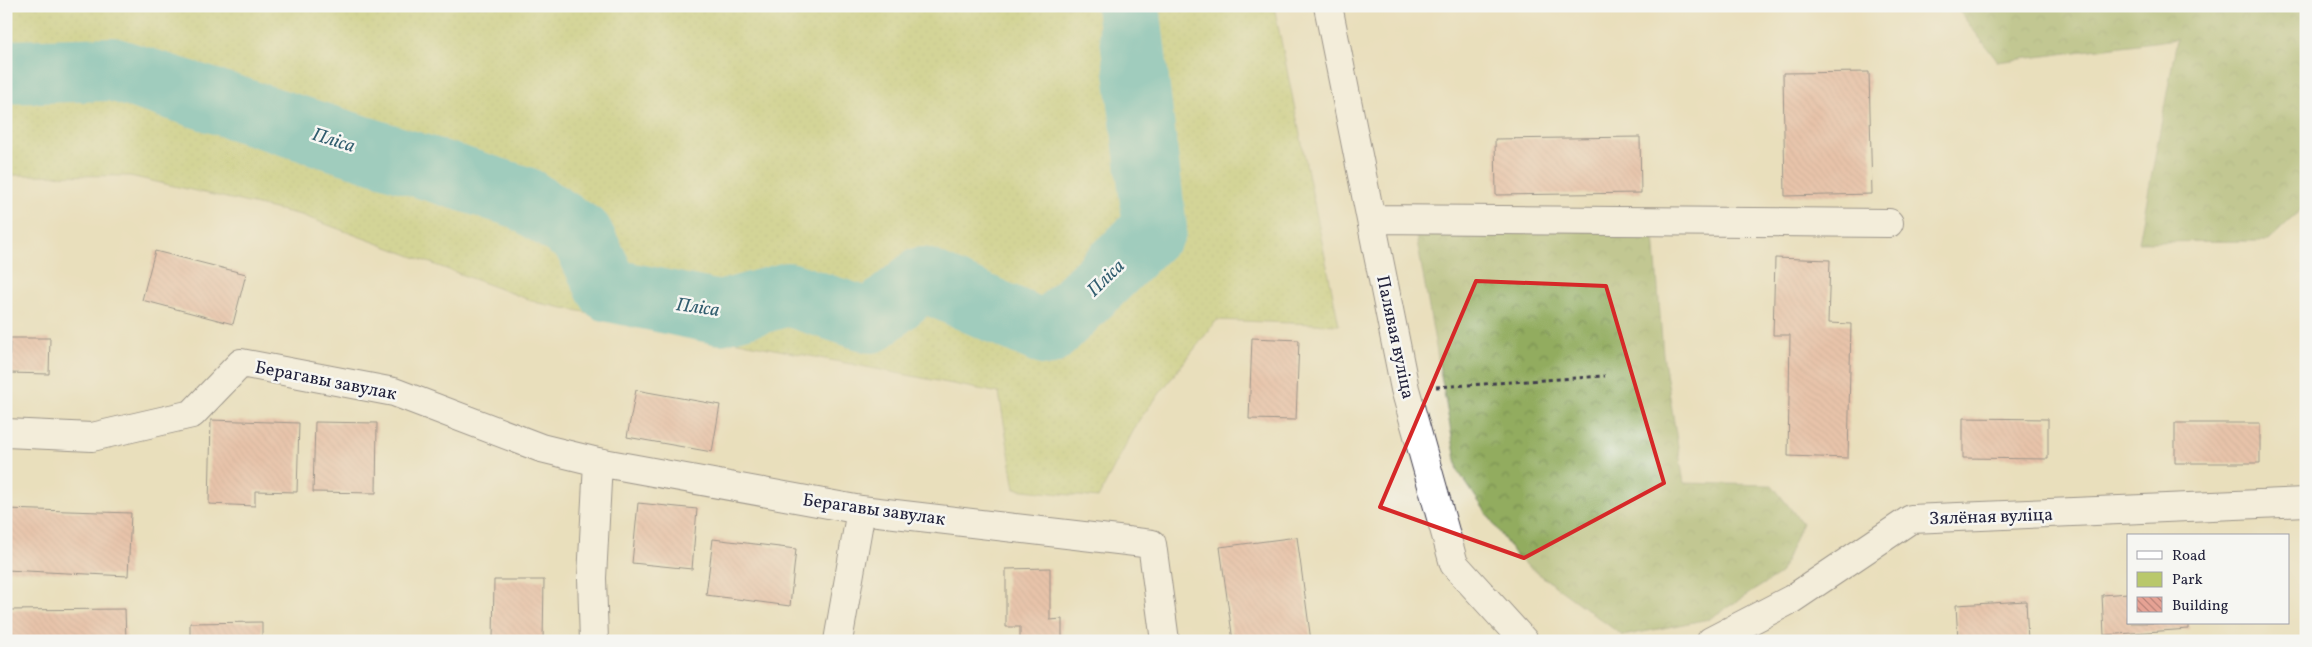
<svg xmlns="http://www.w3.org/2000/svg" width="2312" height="647" viewBox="0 0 2312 647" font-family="Vollkorn,serif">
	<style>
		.green { fill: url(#green-dots); stroke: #6e7553 }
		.forest { fill: url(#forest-crowns); stroke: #5a674d }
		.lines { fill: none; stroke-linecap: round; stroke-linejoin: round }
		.river { stroke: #47b6be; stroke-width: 64 }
		.building { fill: url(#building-back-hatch) }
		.minor-casing { stroke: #403e4e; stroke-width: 30 }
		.path { stroke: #403e4e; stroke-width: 3; stroke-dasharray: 4 4; stroke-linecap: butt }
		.minor { stroke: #fff; stroke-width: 28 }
		.marked { fill: none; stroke: #d62828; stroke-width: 4; stroke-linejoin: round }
		.labels { text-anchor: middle; stroke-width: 5; stroke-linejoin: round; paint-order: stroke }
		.street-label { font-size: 18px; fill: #22223b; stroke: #f6f6f2 }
		.water-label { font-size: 19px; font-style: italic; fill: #315d6f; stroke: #f6f6f2 }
	</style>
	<defs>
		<pattern id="green-dots" width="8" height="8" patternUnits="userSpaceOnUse" patternTransform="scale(1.25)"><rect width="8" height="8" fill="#b9c86b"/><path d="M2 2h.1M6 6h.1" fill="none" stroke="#9fac5e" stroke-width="1.8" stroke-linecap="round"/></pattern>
		<pattern id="forest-crowns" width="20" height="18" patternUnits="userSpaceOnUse" patternTransform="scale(1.25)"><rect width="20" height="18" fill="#92ac5f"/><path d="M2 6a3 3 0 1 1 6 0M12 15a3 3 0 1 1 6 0" fill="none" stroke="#778c50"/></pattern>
		<pattern id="building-back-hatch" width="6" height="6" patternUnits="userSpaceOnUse" patternTransform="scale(1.25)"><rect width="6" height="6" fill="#e6a294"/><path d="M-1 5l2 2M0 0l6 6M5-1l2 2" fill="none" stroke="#ba847a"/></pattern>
	</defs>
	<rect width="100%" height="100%" fill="#f6f6f2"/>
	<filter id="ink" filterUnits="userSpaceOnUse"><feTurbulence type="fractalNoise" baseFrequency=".02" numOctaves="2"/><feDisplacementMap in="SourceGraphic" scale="10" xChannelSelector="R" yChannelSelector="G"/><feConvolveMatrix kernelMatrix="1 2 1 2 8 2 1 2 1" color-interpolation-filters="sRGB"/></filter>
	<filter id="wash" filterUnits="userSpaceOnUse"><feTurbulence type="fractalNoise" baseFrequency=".0096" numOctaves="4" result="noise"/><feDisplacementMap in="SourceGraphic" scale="20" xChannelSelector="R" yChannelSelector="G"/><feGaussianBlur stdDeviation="1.12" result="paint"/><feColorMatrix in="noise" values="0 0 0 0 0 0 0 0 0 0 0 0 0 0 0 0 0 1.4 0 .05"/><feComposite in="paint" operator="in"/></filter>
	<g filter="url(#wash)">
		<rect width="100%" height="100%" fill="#e9dfbc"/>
		<path class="green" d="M 6,6 L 1274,6 L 1339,325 L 1217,320 L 1139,420 L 1098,498 L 1015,489 L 999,393 L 538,303 L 301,215 L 130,176 L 6,175 Z"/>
		<path class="forest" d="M 1955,6 L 2306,6 L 2306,205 L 2268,241 L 2139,242 L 2177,39 L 1998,62 Z
			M 1414,224 L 1654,234 L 1663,354 L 1684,483 L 1772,485 L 1802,523 L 1780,574 L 1709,619 L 1623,636 L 1517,558 L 1458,471 Z"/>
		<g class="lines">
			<path class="river" d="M 6,72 L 112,69 L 523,198 L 582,236 L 609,290 L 720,313 L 788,294 L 871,321 L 922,279 L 1047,334 L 1155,228 L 1128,6"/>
		</g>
		<g id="blocks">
			<path class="building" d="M 1869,72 L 1872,194 L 1785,196 L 1783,73 Z
				M 1640,137 L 1641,193 L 1496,195 L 1495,139 Z
				M 155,251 L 246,274 L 233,324 L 142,300 Z
				M 1775,258 L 1830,260 L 1828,323 L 1851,324 L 1848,458 L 1788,456 L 1790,335 L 1773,335 Z
				M 10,338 L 50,338 L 49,374 L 9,373 Z
				M 1252,338 L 1299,340 L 1296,420 L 1249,419 Z
				M 636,390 L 720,405 L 712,452 L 627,437 Z
				M 1963,418 L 2048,419 L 2048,459 L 1963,458 Z
				M 211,420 L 299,423 L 297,492 L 255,491 L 255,506 L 209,504 Z
				M 315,422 L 377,423 L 376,493 L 313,492 Z
				M 2175,423 L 2260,423 L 2260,463 L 2175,463 Z
				M 638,503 L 697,509 L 692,569 L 632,563 Z
				M 6,509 L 131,513 L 128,576 L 6,570 Z
				M 1297,537 L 1311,641 L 1233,641 L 1220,547 Z
				M 713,539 L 796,549 L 790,606 L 706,595 Z
				M 1050,568 L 1050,620 L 1062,619 L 1062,641 L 1020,641 L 1020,627 L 1006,627 L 1006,569 Z
				M 494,580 L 544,580 L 543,641 L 493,640 Z
				M 2128,593 L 2128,623 L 2189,623 L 2189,629 L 2104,635 L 2102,595 Z
				M 2026,601 L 2028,641 L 1958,641 L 1956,605 Z
				M 125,609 L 126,641 L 6,641 L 6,610 Z
				M 262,622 L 262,641 L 190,641 L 190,623 Z"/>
		</g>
	</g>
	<g filter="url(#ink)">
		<use href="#blocks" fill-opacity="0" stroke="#403e4e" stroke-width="1"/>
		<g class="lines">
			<defs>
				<path id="minor" d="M 1328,6 L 1405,389 L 1454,564 L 1524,641
					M 1371,219 L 1889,223
					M 6,433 L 92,437 L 192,414 L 241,363 L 394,392 L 541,448 L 598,462 L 861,510 L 1152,544 L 1165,641
					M 594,641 L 592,578 L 598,462
					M 838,641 L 861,510
					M 1711,641 L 1792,599 L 1911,519 L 2306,502"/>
			</defs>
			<use href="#minor" class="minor-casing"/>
			<path class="path" d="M 1436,387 L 1605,376"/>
			<use href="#minor" class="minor"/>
		</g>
	</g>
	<path d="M0 0H2312V647H0ZM 1476,281 L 1606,286 L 1664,483 L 1524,558 L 1380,507 Z" fill="#e9dfbc" fill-opacity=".55" fill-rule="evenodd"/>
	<path class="marked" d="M 1476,281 L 1606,286 L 1664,483 L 1524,558 L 1380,507 Z"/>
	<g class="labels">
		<g class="street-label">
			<text transform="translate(1396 337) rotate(78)" y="6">Палявая вуліца</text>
			<text transform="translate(326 380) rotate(11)" y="6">Берагавы завулак</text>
			<text transform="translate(874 509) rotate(8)" y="6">Берагавы завулак</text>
			<text transform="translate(1991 516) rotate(-2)" y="6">Зялёная вуліца</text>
		</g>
		<g class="water-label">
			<text transform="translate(334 139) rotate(17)" y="7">Пліса</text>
			<text transform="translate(1105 277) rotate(-44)" y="7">Пліса</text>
			<text transform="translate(698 306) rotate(8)" y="7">Пліса</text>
		</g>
	</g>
	<rect width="2312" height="647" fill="none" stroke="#f6f6f2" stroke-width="25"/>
	<rect x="2127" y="534" width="162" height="90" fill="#f6f6f2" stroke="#a1a1a9"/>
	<rect x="2137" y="551" width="25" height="8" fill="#ffffff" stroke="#a1a1a9"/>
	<text x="2172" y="560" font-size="15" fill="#22223b">Road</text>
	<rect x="2137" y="572" width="25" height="15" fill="#b9c86b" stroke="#a1a1a9"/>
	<text x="2172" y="584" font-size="15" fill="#22223b">Park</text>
	<rect x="2137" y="597" width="25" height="15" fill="url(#building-back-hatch)" stroke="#a1a1a9"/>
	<text x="2172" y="610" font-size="15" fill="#22223b">Building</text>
</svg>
